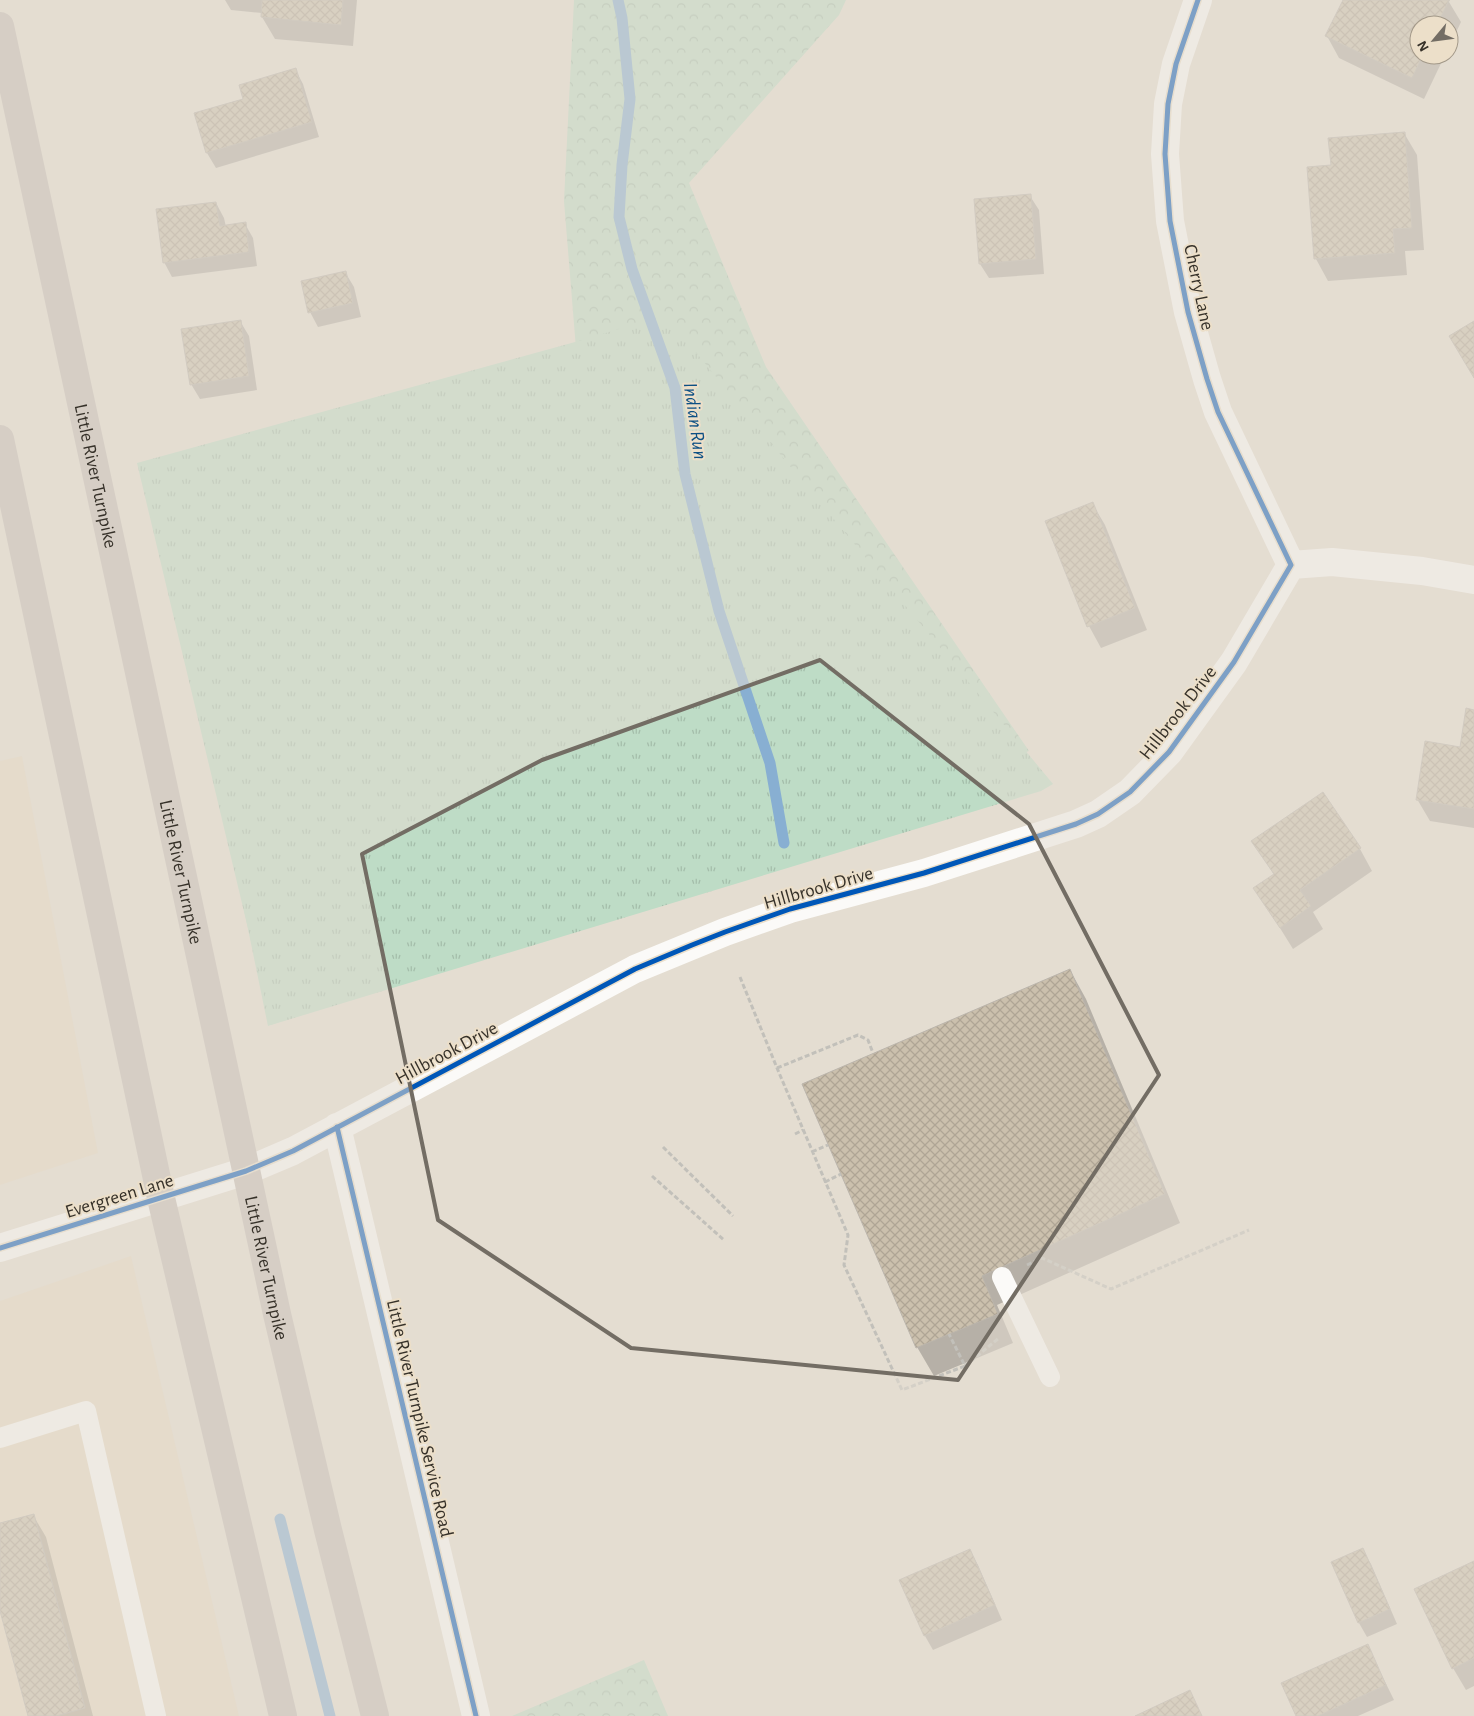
<svg xmlns="http://www.w3.org/2000/svg" width="1474" height="1716" viewBox="0 0 1474 1716" font-family="'Alegreya Sans',sans-serif">
	<style>
		.built { fill: #e6dac4 }
		.forest { fill: url(#forest-crowns) }
		.park { fill: url(#park-tufts) }
		.shadow { fill: #0003 }
		.lines { fill: none; stroke-linecap: round; stroke-linejoin: round }
		.stream { stroke: #88afd2; stroke-width: 11 }
		.building { fill: url(#building-cross-hatch); stroke: #bbb5ac }
		.path { stroke: #c2c0ba; stroke-width: 3; stroke-dasharray: 5 2.5; stroke-linecap: butt }
		.service { stroke: #fbfaf8; stroke-width: 20 }
		.minor { stroke: #fbfaf8; stroke-width: 28 }
		.tertiary { stroke: #fbfaf8; stroke-width: 28 }
		.primary { stroke: #c5bdb6; stroke-width: 28 }
		.cycleway-casing { stroke: #ecdfc9; stroke-width: 8 }
		.cycleway { stroke: #0057b8; stroke-width: 5 }
		.marked { fill: none; stroke: #736d64; stroke-width: 4; stroke-linejoin: round }
		.labels { text-anchor: middle; stroke-width: 4; stroke-linejoin: round; paint-order: stroke }
		.street-label { font-size: 19px; fill: #363129; stroke: #ecdfc9 }
		.water-label { font-size: 20px; font-style: italic; fill: #0d5084; stroke: #ecdfc9 }
	</style>
	<defs>
		<pattern id="forest-crowns" width="20" height="18" patternUnits="userSpaceOnUse" patternTransform="scale(1.25)"><rect width="20" height="18" fill="#bedcc6"/><path d="M2 6a3 3 0 1 1 6 0M12 15a3 3 0 1 1 6 0" fill="none" stroke="#a4bdaa"/></pattern>
		<pattern id="park-tufts" width="24" height="20" patternUnits="userSpaceOnUse" patternTransform="scale(1.25)"><rect width="24" height="20" fill="#bedcc6"/><path d="M3 7l-1-3M5 7V3M7 7l1-3M15 17l-1-3M17 17v-4M19 17l1-3" fill="none" stroke="#a4bdaa"/></pattern>
		<pattern id="building-cross-hatch" width="8" height="8" patternUnits="userSpaceOnUse" patternTransform="scale(1.25)"><rect width="8" height="8" fill="#cbc0ad"/><path d="M0 0l8 8M0 8l8-8" fill="none" stroke="#afa595"/></pattern>
	</defs>
	<rect width="100%" height="100%" fill="#e4ddd1"/>
	<path class="built" d="M 22,756 L 98,1153 L 0,1185 L 0,761 Z
		M 131,1256 L 239,1716 L 0,1716 L 0,1301 Z"/>
	<path class="forest" d="M 574,0 L 846,0 L 839,15 L 689,183 L 766,367 L 1029,751 L 268,1026 L 168,540 L 581,410 L 564,201 Z
		M 644,1660 L 668,1716 L 512,1716 Z"/>
	<path class="park" d="M 665,315 L 1053,784 L 1041,791 L 271,1025 L 137,463 L 586,339 Z"/>
	<path class="shadow" d="M 225,0 L 357,0 L 353,46 L 275,39 L 262,17 L 262,13 L 231,10 Z
		M 1344,0 L 1450,0 L 1449,2 L 1461,22 L 1449,47 L 1449,25 L 1419,25 L 1419,55 L 1445,55 L 1424,99 L 1339,58 L 1327,36 Z
		M 295,69 L 303,84 L 319,137 L 216,168 L 207,153 L 195,114 L 245,99 Z
		M 1404,133 L 1417,155 L 1424,250 L 1405,251 L 1407,275 L 1328,281 L 1316,259 L 1332,167 Z
		M 1030,196 L 1039,210 L 1044,274 L 989,278 L 980,264 Z
		M 216,203 L 224,218 L 226,227 L 245,224 L 253,238 L 257,266 L 172,277 L 164,262 Z
		M 345,272 L 354,287 L 361,317 L 318,327 L 310,312 Z
		M 240,321 L 249,336 L 257,390 L 200,399 L 191,384 Z
		M 1092,503 L 1105,525 L 1147,630 L 1101,648 L 1089,626 Z
		M 1474,711 L 1474,828 L 1430,821 L 1417,799 L 1461,748 Z
		M 1323,794 L 1360,849 L 1372,871 L 1313,912 L 1323,929 L 1293,949 L 1255,888 L 1274,875 L 1253,841 Z
		M 1070,970 L 1086,999 L 1180,1223 L 997,1305 L 1013,1343 L 934,1376 L 917,1347 Z
		M 33,1515 L 46,1537 L 93,1716 L 29,1716 L 0,1606 L 0,1524 Z
		M 970,1550 L 978,1565 L 1002,1620 L 933,1650 L 925,1636 L 901,1580 Z
		M 1362,1550 L 1371,1564 L 1397,1624 L 1367,1637 L 1359,1623 L 1332,1563 Z
		M 1474,1563 L 1474,1686 L 1466,1690 L 1453,1668 Z
		M 1367,1645 L 1394,1700 L 1358,1716 L 1297,1716 Z"/>
	<g class="lines">
		<path class="stream" d="M 618,0 L 622,18 L 630,99 L 622,165 L 619,217 L 632,269 L 675,388 L 685,474 L 719,611 L 770,763 L 784,843
			M 280,1519 L 330,1716"/>
	</g>
	<path class="building" d="M 262,0 L 343,0 L 341,25 L 261,17 Z
		M 1343,0 L 1449,0 L 1437,25 L 1419,25 L 1419,55 L 1423,55 L 1412,78 L 1325,36 Z
		M 296,68 L 312,122 L 206,153 L 194,113 L 243,99 L 239,85 Z
		M 1405,132 L 1412,228 L 1393,229 L 1395,253 L 1314,259 L 1307,167 L 1331,165 L 1328,138 Z
		M 1031,194 L 1036,259 L 979,264 L 974,199 Z
		M 216,202 L 220,226 L 246,222 L 249,252 L 163,263 L 156,209 Z
		M 346,271 L 353,303 L 308,313 L 301,281 Z
		M 241,320 L 249,376 L 190,385 L 181,329 Z
		M 1474,321 L 1474,378 L 1449,336 Z
		M 1093,502 L 1135,608 L 1087,627 L 1045,521 Z
		M 1466,708 L 1474,710 L 1474,809 L 1416,800 L 1425,741 L 1460,747 Z
		M 1323,792 L 1361,848 L 1300,890 L 1311,906 L 1280,928 L 1253,888 L 1274,874 L 1251,841 Z
		M 1070,969 L 1165,1194 L 982,1276 L 998,1314 L 916,1348 L 802,1084 Z
		M 34,1514 L 85,1708 L 56,1716 L 28,1716 L 0,1611 L 0,1523 Z
		M 1363,1548 L 1390,1609 L 1358,1623 L 1331,1562 Z
		M 970,1549 L 995,1605 L 924,1636 L 899,1580 Z
		M 1474,1561 L 1474,1658 L 1452,1669 L 1414,1589 Z
		M 1368,1644 L 1386,1685 L 1318,1716 L 1296,1716 L 1281,1683 Z
		M 1190,1690 L 1202,1716 L 1135,1716 Z"/>
	<g class="lines">
		<path class="path" d="M 740,977 L 777,1068 L 848,1235 L 844,1265 L 902,1390 L 965,1366 L 949,1334
			M 777,1068 L 858,1035 L 868,1040 L 873,1053
			M 795,1134 L 803,1130
			M 663,1147 L 733,1216
			M 812,1152 L 828,1145
			M 652,1176 L 724,1240
			M 825,1182 L 841,1174
			M 1027,1265 L 1042,1258 L 1111,1289 L 1249,1230
			M 965,1366 L 999,1338"/>
		<path class="service" d="M 1002,1277 L 1050,1377
			M 0,1438 L 86,1411 L 156,1716"/>
		<path class="minor" d="M 1198,0 L 1176,64 L 1168,104 L 1165,154 L 1170,221 L 1188,312 L 1207,379 L 1218,412 L 1291,565
			M 1291,565 L 1332,562 L 1422,571 L 1474,580
			M 337,1127 L 476,1716
			M 246,1171 L 293,1151 L 635,969 L 725,932 L 790,909 L 924,873 L 1076,824 L 1098,814 L 1130,792 L 1169,752 L 1234,662 L 1291,565"/>
		<path class="tertiary" d="M 0,1248 L 246,1171"/>
		<g class="primary">
			<path id="s1" d="M 0,26 L 277,1314 L 328,1530 L 375,1716"/>
			<path d="M 0,439 L 161,1198 L 283,1716"/>
		</g>
		<defs>
			<path id="cycleway" d="M 337,1127 L 476,1716
				M 0,1248 L 246,1171 L 293,1151 L 635,969 L 692,945 L 725,932 L 790,909 L 924,873 L 1076,824 L 1098,814 L 1130,792 L 1169,752 L 1234,662 L 1291,565 L 1218,412 L 1207,379 L 1188,312 L 1170,221 L 1165,154 L 1168,104 L 1176,64 L 1198,0"/>
		</defs>
		<use href="#cycleway" class="cycleway-casing"/>
		<use href="#cycleway" class="cycleway"/>
	</g>
	<path d="M0 0H1474V1716H0ZM 820,660 L 1029,824 L 1159,1075 L 958,1380 L 631,1348 L 438,1220 L 362,854 L 542,760 Z" fill="#e4ddd1" fill-opacity=".55" fill-rule="evenodd"/>
	<path class="marked" d="M 820,660 L 1029,824 L 1159,1075 L 958,1380 L 631,1348 L 438,1220 L 362,854 L 542,760 Z"/>
	<g class="labels">
		<g class="street-label">
			<text transform="translate(1200 287) rotate(78)" y="7">Cherry Lane</text>
			<text dy="7" stroke="none"><textPath href="#s1" startOffset="460">Little River Turnpike</textPath></text>
			<text transform="translate(1177 712) rotate(-52)" y="7">Hillbrook Drive</text>
			<text dy="7" stroke="none"><textPath href="#s1" startOffset="865">Little River Turnpike</textPath></text>
			<text transform="translate(818 887) rotate(-16)" y="7">Hillbrook Drive</text>
			<text transform="translate(446 1052) rotate(-28)" y="7">Hillbrook Drive</text>
			<text transform="translate(119 1195) rotate(-17)" y="7">Evergreen Lane</text>
			<text dy="7" stroke="none"><textPath href="#s1" startOffset="1270">Little River Turnpike</textPath></text>
			<text transform="translate(421 1418) rotate(77)" y="7">Little River Turnpike Service Road</text>
		</g>
		<g class="water-label">
			<text transform="translate(696 421) rotate(82)" y="7">Indian Run</text>
		</g>
	</g>
	<g transform="translate(1434 40) rotate(241)"><circle r="24" fill="#ecdfc9" stroke="#a39989"/>
	<path d="M0-4L9 19L0 12L-9 19Z" fill="#736d64"/>
	<text y="-8" font-size="14" font-weight="bold" text-anchor="middle" fill="#363129">N</text>
	</g>
</svg>
